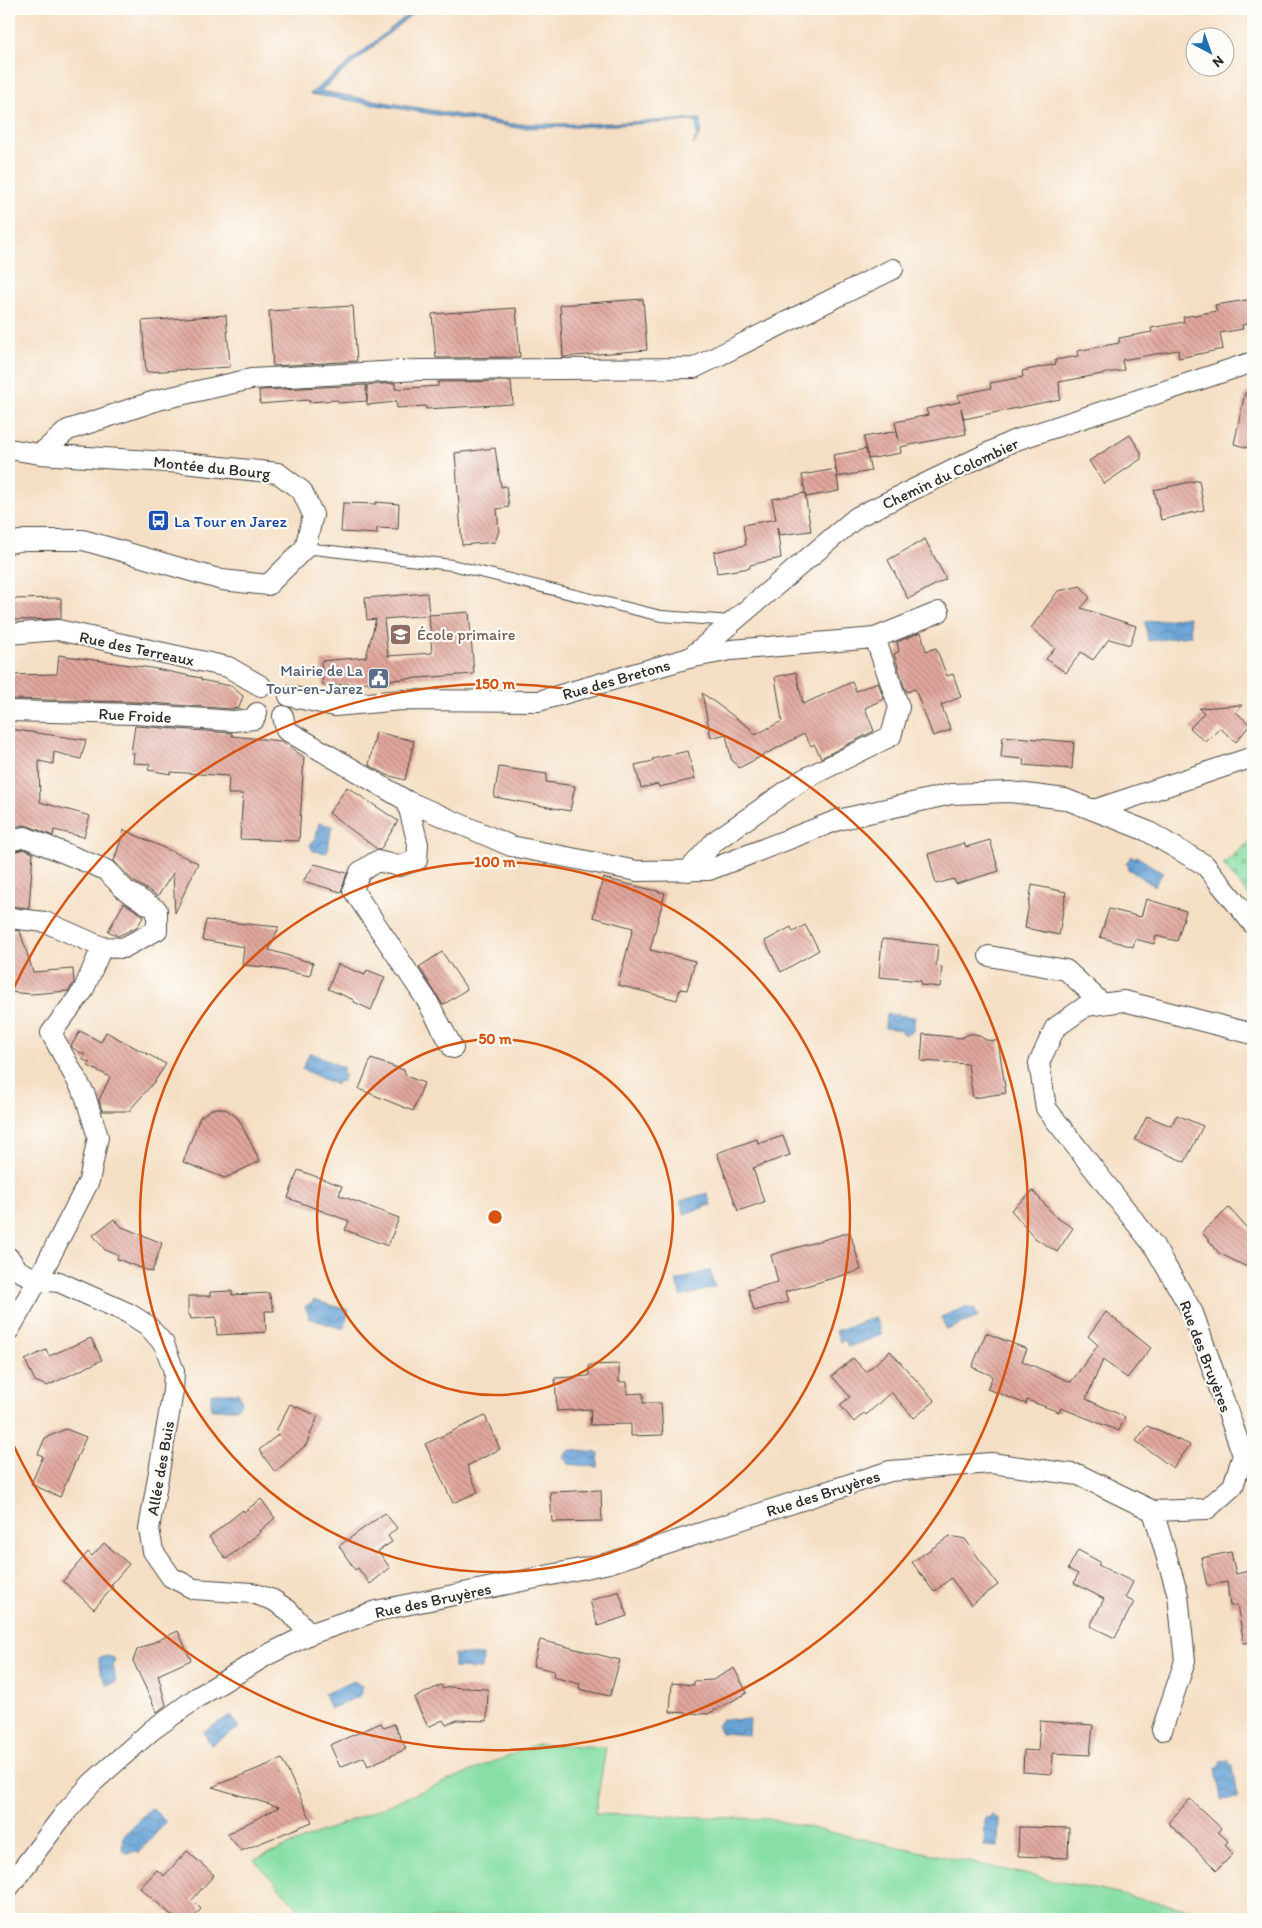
<svg xmlns="http://www.w3.org/2000/svg" width="1262" height="1928" viewBox="0 0 1262 1928" font-family="Itim,sans-serif">
	<style>
		.green { fill: #87dfa4; stroke: #598568 }
		.cemetery { fill: url(#cemetery-stones); stroke: #598568 }
		.water { fill: url(#water-waves); stroke: #486680 }
		.building { fill: url(#building-back-hatch); fill-rule: evenodd }
		.lines { fill: none; stroke-linecap: round; stroke-linejoin: round }
		.service-casing { stroke: #494642; stroke-width: 12 }
		.minor-casing { stroke: #494642; stroke-width: 22 }
		.service { stroke: #fff; stroke-width: 10 }
		.minor { stroke: #fff; stroke-width: 20 }
		.ring { fill: none; stroke: #d5540f; stroke-width: 2.5 }
		.labels { text-anchor: middle; stroke-width: 4.5; stroke-linejoin: round; paint-order: stroke }
		.street-label { font-size: 16px; fill: #2b2b2b; stroke: #fdfcf7 }
		.transit-label { font-size: 16px; fill: #164399; stroke: #fdfcf7; text-anchor: start }
		.education-label { font-size: 16px; fill: #785e54; stroke: #fdfcf7; text-anchor: start }
		.service-label { font-size: 16px; fill: #4e5e75; stroke: #fdfcf7; text-anchor: end }
		.centre { fill: #d5540f; stroke: #fdfcf7; stroke-width: 2.5 }
		.ring-label { font-size: 15px; text-anchor: middle; font-weight: bold; fill: #d5540f; stroke: #fdfcf7; stroke-width: 4.5; stroke-linejoin: round; paint-order: stroke }
	</style>
	<defs>
		<pattern id="cemetery-stones" width="16" height="16" patternUnits="userSpaceOnUse" patternTransform="scale(1.25)"><rect width="16" height="16" fill="#87dfa4"/><path d="M2 7V4a2 2 0 0 1 4 0v3zM10 15v-3a2 2 0 0 1 4 0v3z" fill="#75c08d"/></pattern>
		<pattern id="water-waves" width="16" height="10" patternUnits="userSpaceOnUse" patternTransform="scale(1.25)"><rect width="16" height="10" fill="#66a2d6"/><path d="M0 5q4-4 8 0t8 0" fill="none" stroke="#5484ae"/></pattern>
		<pattern id="building-back-hatch" width="6" height="6" patternUnits="userSpaceOnUse" patternTransform="scale(1.25)"><rect width="6" height="6" fill="#e1a79d"/><path d="M-1 5l2 2M0 0l6 6M5-1l2 2" fill="none" stroke="#b78880"/></pattern>
	</defs>
	<rect width="100%" height="100%" fill="#fdfcf7"/>
	<filter id="ink" filterUnits="userSpaceOnUse"><feTurbulence type="fractalNoise" baseFrequency=".02" numOctaves="2"/><feDisplacementMap in="SourceGraphic" scale="10" xChannelSelector="R" yChannelSelector="G"/><feConvolveMatrix kernelMatrix="1 2 1 2 8 2 1 2 1" color-interpolation-filters="sRGB"/></filter>
	<filter id="wash" filterUnits="userSpaceOnUse"><feTurbulence type="fractalNoise" baseFrequency=".0096" numOctaves="4" result="noise"/><feDisplacementMap in="SourceGraphic" scale="20" xChannelSelector="R" yChannelSelector="G"/><feGaussianBlur stdDeviation="1.12" result="paint"/><feColorMatrix in="noise" values="0 0 0 0 0 0 0 0 0 0 0 0 0 0 0 0 0 1.4 0 .05"/><feComposite in="paint" operator="in"/></filter>
	<g filter="url(#wash)">
		<rect width="100%" height="100%" fill="#f5dfc4"/>
		<path class="green" d="M 537,1744 L 606,1747 L 595,1814 L 769,1819 L 1234,1919 L 308,1919 L 254,1860 Z"/>
		<path class="cemetery" d="M 1253,839 L 1253,901 L 1223,864 Z"/>
		<path class="water" d="M 415,9 L 418,9 L 320,91 L 512,124 L 581,124 L 701,119 L 701,132 L 698,138 L 693,145 L 697,135 L 696,121 L 574,127 L 517,128 L 310,94 Z
			M 1189,617 L 1191,636 L 1148,641 L 1145,622 Z
			M 319,823 L 332,826 L 327,853 L 313,851 L 310,845 L 313,840 L 315,840 Z
			M 1131,856 L 1134,858 L 1136,856 L 1163,873 L 1154,886 L 1128,869 L 1129,866 L 1126,864 Z
			M 886,1014 L 915,1017 L 913,1031 L 906,1035 L 902,1033 L 901,1030 L 885,1028 Z
			M 310,1052 L 344,1068 L 342,1072 L 345,1075 L 342,1081 L 337,1082 L 336,1085 L 302,1069 Z
			M 707,1193 L 711,1205 L 684,1214 L 680,1201 Z
			M 710,1270 L 715,1287 L 681,1297 L 676,1281 Z
			M 313,1300 L 349,1310 L 344,1329 L 308,1318 L 309,1315 L 305,1307 L 309,1304 L 312,1304 Z
			M 968,1306 L 969,1309 L 974,1308 L 978,1317 L 947,1330 L 941,1317 Z
			M 875,1317 L 882,1335 L 848,1347 L 845,1340 L 840,1342 L 836,1331 Z
			M 211,1393 L 238,1393 L 241,1397 L 241,1403 L 236,1409 L 211,1409 Z
			M 569,1450 L 599,1453 L 598,1467 L 568,1464 L 563,1457 Z
			M 454,1654 L 483,1655 L 482,1669 L 454,1668 Z
			M 107,1656 L 114,1658 L 115,1661 L 113,1664 L 116,1682 L 108,1685 C 101,1676 99,1669 99,1658 Z
			M 354,1681 L 362,1686 L 362,1692 L 360,1696 L 330,1709 L 324,1694 Z
			M 231,1715 L 239,1728 L 211,1745 L 203,1732 Z
			M 722,1719 L 750,1720 L 749,1735 L 721,1733 L 717,1726 Z
			M 1229,1761 L 1230,1765 L 1233,1765 L 1238,1798 L 1221,1800 L 1216,1767 L 1220,1766 L 1220,1762 Z
			M 151,1807 L 166,1822 L 138,1853 L 136,1851 L 128,1853 L 124,1851 L 122,1846 L 124,1841 L 122,1838 Z
			M 992,1814 L 996,1818 L 999,1818 L 998,1847 L 984,1846 L 985,1818 L 988,1818 Z"/>
		<g id="blocks">
			<path class="building" d="M 643,299 L 647,350 L 563,357 L 560,305 Z
				M 1253,299 L 1253,323 L 1242,325 L 1243,329 L 1220,333 L 1223,349 L 1179,358 L 1178,350 L 1122,360 L 1124,370 L 1059,382 L 1060,399 L 964,419 L 961,408 L 966,434 L 900,447 L 901,453 L 868,459 L 866,449 L 871,471 L 837,477 L 836,469 L 839,491 L 806,497 L 802,475 L 836,469 L 833,455 L 866,449 L 864,437 L 897,431 L 899,441 L 895,422 L 928,415 L 926,409 L 960,402 L 958,395 L 991,388 L 990,383 L 1023,377 L 1022,371 L 1056,364 L 1055,360 L 1078,356 L 1077,351 L 1119,343 L 1119,338 L 1152,332 L 1151,328 L 1184,322 L 1183,317 L 1217,311 L 1215,305 Z
				M 353,306 L 357,361 L 273,366 L 269,311 Z
				M 516,308 L 520,357 L 436,358 L 432,314 Z
				M 226,315 L 230,367 L 146,372 L 142,321 Z
				M 511,381 L 513,404 L 426,409 L 426,406 L 397,408 L 396,400 L 396,402 L 367,405 L 367,385 L 395,383 L 395,389 L 438,386 L 438,382 Z
				M 366,385 L 367,401 L 338,403 L 338,400 L 309,402 L 309,400 L 260,404 L 259,390 Z
				M 1245,393 L 1253,394 L 1253,449 L 1234,444 Z
				M 1130,435 L 1141,452 L 1141,459 L 1104,484 L 1089,461 Z
				M 495,448 L 501,487 L 506,486 L 509,507 L 497,509 L 499,531 L 495,542 L 462,545 L 455,453 Z
				M 1199,480 L 1204,510 L 1161,520 L 1154,490 Z
				M 805,493 L 811,531 L 779,535 L 777,527 L 781,558 L 750,565 L 750,568 L 717,573 L 714,552 L 746,545 L 743,525 L 776,519 L 772,499 Z
				M 376,502 L 399,504 L 398,529 L 377,528 L 377,534 L 341,532 L 343,503 L 376,504 Z
				M 925,539 L 946,579 L 908,599 L 888,560 Z
				M 1081,586 L 1090,598 L 1081,608 L 1136,626 L 1130,645 L 1109,639 L 1093,660 L 1081,652 L 1066,673 L 1046,659 L 1055,648 L 1031,628 L 1058,591 Z
				M 427,593 L 429,615 L 469,612 L 474,674 L 390,680 L 390,682 L 369,684 L 369,682 L 323,686 L 321,661 L 366,657 L 376,619 L 367,620 L 365,598 ZM 429,615 L 432,653 L 388,656 L 384,619 Z
				M 61,598 L 61,619 L 9,620 L 9,599 Z
				M 921,632 L 926,651 L 936,648 L 947,676 L 953,674 L 961,697 L 941,705 L 951,730 L 933,736 L 915,689 L 907,692 L 905,689 L 894,654 L 899,651 L 897,642 Z
				M 59,655 L 151,668 L 201,678 L 201,680 L 231,686 L 243,696 L 239,708 L 233,709 L 135,702 L 9,699 L 9,675 L 57,674 Z
				M 796,672 L 803,704 L 852,682 L 856,691 L 878,682 L 884,699 L 865,708 L 874,731 L 821,758 L 814,744 L 811,746 L 804,734 L 739,768 L 731,759 L 726,734 L 711,738 L 702,693 L 751,729 L 750,729 L 755,735 L 782,721 L 775,677 Z
				M 1242,705 L 1236,712 L 1250,725 L 1236,742 L 1220,728 L 1206,742 L 1190,728 L 1204,713 L 1199,708 Z
				M 135,726 L 232,733 L 232,736 L 281,741 L 304,757 L 299,841 L 240,839 L 243,794 L 228,794 L 229,776 L 171,772 L 171,774 L 148,770 L 150,764 L 133,763 L 134,753 L 131,753 Z
				M 9,729 L 86,740 L 81,759 L 54,752 L 53,764 L 39,761 L 40,802 L 90,816 L 84,837 L 54,830 L 53,836 L 29,826 L 22,825 L 9,829 Z
				M 376,732 L 414,741 L 405,780 L 387,775 L 369,765 Z
				M 1003,736 L 1074,742 L 1072,769 L 1023,765 L 1024,759 L 1001,757 Z
				M 688,751 L 695,779 L 659,787 L 658,784 L 641,788 L 635,765 L 653,761 L 652,759 Z
				M 499,767 L 547,774 L 546,782 L 575,786 L 570,811 L 494,797 Z
				M 347,787 L 398,821 L 380,850 L 377,849 L 329,813 Z
				M 124,830 L 198,863 L 175,913 L 173,873 L 158,896 L 133,881 L 114,861 Z
				M 990,840 L 999,871 L 956,884 L 954,879 L 936,884 L 928,854 L 964,843 L 966,847 Z
				M 24,849 L 33,853 L 29,908 L 9,906 L 9,853 Z
				M 315,864 L 347,873 L 341,892 L 303,881 Z
				M 603,878 L 665,893 L 650,950 L 695,961 L 687,990 L 680,989 L 677,1000 L 618,985 L 633,928 L 593,917 Z
				M 1032,885 L 1066,892 L 1059,935 L 1025,928 Z
				M 1146,899 L 1186,911 L 1177,941 L 1156,936 L 1154,944 L 1135,939 L 1133,947 L 1100,937 L 1109,909 L 1141,917 Z
				M 124,903 L 144,916 L 137,927 L 118,936 L 108,931 Z
				M 206,920 L 279,927 L 269,950 L 313,963 L 310,976 L 265,967 L 242,965 L 244,947 L 202,940 Z
				M 805,925 L 819,950 L 781,972 L 765,941 L 791,927 L 793,932 Z
				M 9,930 L 20,931 L 33,972 L 73,969 L 74,983 L 68,991 L 31,994 L 9,992 Z
				M 882,939 L 938,945 L 936,966 L 942,967 L 940,987 L 921,985 L 921,981 L 879,977 Z
				M 442,952 L 467,989 L 443,1005 L 419,967 Z
				M 338,964 L 365,975 L 367,970 L 385,977 L 371,1010 L 354,1002 L 354,1000 L 328,989 Z
				M 80,1031 L 101,1042 L 106,1032 L 166,1064 L 155,1081 L 129,1111 L 102,1111 L 99,1100 L 110,1077 L 88,1066 L 90,1063 L 82,1059 L 85,1055 L 74,1049 L 71,1046 Z
				M 923,1034 L 962,1038 L 969,1034 L 976,1034 L 986,1040 L 998,1041 L 1006,1093 L 973,1098 L 968,1064 L 921,1061 Z
				M 371,1059 L 404,1070 L 406,1076 L 424,1083 L 413,1111 L 359,1089 Z
				M 219,1108 L 227,1110 L 238,1118 L 260,1161 L 225,1178 L 183,1162 L 200,1117 L 212,1109 Z
				M 1177,1115 L 1203,1126 L 1185,1162 L 1135,1140 L 1147,1116 L 1171,1126 Z
				M 783,1136 L 790,1155 L 753,1168 L 764,1202 L 738,1211 L 717,1153 L 757,1139 L 758,1144 Z
				M 298,1170 L 342,1186 L 339,1195 L 399,1218 L 388,1246 L 345,1230 L 349,1221 L 288,1198 Z
				M 1033,1191 L 1056,1217 L 1073,1228 L 1057,1252 L 1035,1238 L 1011,1210 Z
				M 1229,1208 L 1253,1235 L 1253,1270 L 1219,1253 L 1202,1232 Z
				M 114,1219 L 122,1227 L 162,1243 L 152,1272 L 117,1259 L 118,1255 L 105,1250 L 93,1235 Z
				M 850,1232 L 861,1270 L 785,1292 L 788,1302 L 754,1311 L 748,1290 L 778,1282 L 771,1255 Z
				M 232,1291 L 232,1295 L 269,1293 L 274,1311 L 265,1311 L 266,1332 L 217,1335 L 216,1317 L 191,1319 L 190,1315 L 188,1315 L 188,1296 L 210,1296 L 210,1292 Z
				M 1106,1312 L 1151,1348 L 1127,1378 L 1103,1360 L 1086,1399 L 1125,1417 L 1119,1431 L 1061,1408 L 1059,1412 L 1027,1400 L 1026,1404 L 987,1389 L 993,1376 L 972,1367 L 986,1333 L 1027,1349 L 1022,1361 L 1071,1382 L 1098,1345 L 1088,1336 Z
				M 91,1338 L 102,1360 L 47,1386 L 35,1381 L 25,1360 L 46,1350 L 49,1356 Z
				M 890,1351 L 935,1401 L 914,1418 L 891,1392 L 866,1415 L 864,1413 L 854,1422 L 840,1405 L 850,1397 L 832,1376 L 853,1358 L 866,1372 Z
				M 619,1364 L 619,1382 L 627,1382 L 627,1394 L 643,1393 L 643,1403 L 661,1403 L 663,1435 L 631,1436 L 631,1424 L 590,1425 L 591,1409 L 557,1411 L 555,1378 L 589,1376 L 589,1365 Z
				M 290,1404 L 318,1416 L 306,1445 L 275,1472 L 259,1450 L 279,1434 L 276,1431 Z
				M 485,1416 L 500,1449 L 467,1466 L 478,1492 L 453,1503 L 425,1444 Z
				M 1147,1426 L 1190,1445 L 1173,1468 L 1136,1441 Z
				M 66,1429 L 86,1437 L 60,1497 L 31,1484 L 43,1456 L 38,1454 L 45,1438 Z
				M 601,1490 L 602,1521 L 552,1522 L 550,1492 Z
				M 261,1499 L 275,1518 L 260,1531 L 261,1532 L 226,1559 L 209,1537 L 243,1510 L 244,1512 Z
				M 385,1513 L 397,1528 L 388,1536 L 392,1542 L 378,1551 L 390,1568 L 370,1584 L 358,1568 L 355,1570 L 339,1546 Z
				M 950,1536 L 965,1539 L 998,1585 L 971,1605 L 951,1578 L 934,1592 L 912,1562 Z
				M 104,1543 L 129,1564 L 111,1585 L 113,1587 L 94,1609 L 63,1581 L 88,1552 L 92,1556 Z
				M 1078,1550 L 1100,1562 L 1098,1565 L 1133,1582 L 1125,1598 L 1134,1602 L 1115,1638 L 1090,1626 L 1104,1599 L 1074,1583 L 1078,1574 L 1068,1569 Z
				M 1231,1552 L 1236,1574 L 1253,1570 L 1253,1642 L 1244,1643 L 1237,1605 L 1230,1606 L 1227,1582 L 1207,1586 L 1201,1558 Z
				M 619,1591 L 627,1616 L 598,1626 L 590,1601 Z
				M 178,1631 L 191,1660 L 158,1675 L 166,1705 L 157,1712 L 133,1661 L 137,1650 Z
				M 540,1640 L 620,1660 L 610,1696 L 579,1689 L 580,1684 L 553,1677 L 554,1671 L 533,1666 Z
				M 734,1668 L 747,1693 L 708,1714 L 670,1712 L 672,1683 L 694,1685 L 694,1681 L 713,1680 Z
				M 441,1685 L 443,1689 L 448,1687 L 488,1689 L 487,1721 L 457,1720 L 446,1725 L 443,1720 L 428,1727 L 414,1698 Z
				M 1040,1721 L 1093,1725 L 1090,1755 L 1053,1753 L 1052,1774 L 1023,1772 L 1024,1750 L 1038,1751 Z
				M 381,1723 L 384,1728 L 394,1724 L 406,1749 L 368,1766 L 364,1757 L 340,1767 L 330,1745 Z
				M 282,1759 L 312,1822 L 241,1851 L 227,1834 L 279,1807 L 212,1787 Z
				M 1190,1799 L 1221,1828 L 1218,1832 L 1228,1841 L 1225,1845 L 1233,1854 L 1217,1870 L 1168,1823 Z
				M 1019,1827 L 1069,1828 L 1068,1858 L 1018,1856 Z
				M 187,1851 L 214,1875 L 192,1900 L 201,1909 L 192,1919 L 176,1919 L 140,1888 L 157,1870 L 164,1876 Z"/>
		</g>
	</g>
	<g filter="url(#ink)">
		<use href="#blocks" fill-opacity="0" stroke="#494642" stroke-width="1"/>
		<g class="lines">
			<defs>
				<path id="service" d="M 305,548 L 452,565 L 661,616 L 732,621"/>
				<path id="minor" d="M 9,449 L 40,454 L 183,463 L 278,473 L 302,491 L 313,515 L 305,548 L 268,585 L 222,580 L 83,540 L 25,540 L 9,543
					M 40,454 L 68,430 L 158,400 L 251,379 L 419,370 L 694,368 L 893,269
					M 9,634 L 58,630 L 228,667 L 261,686
					M 691,657 L 857,517 L 1013,441 L 1253,362
					M 289,696 L 335,706 L 401,700 L 539,701 L 689,658 L 731,650 L 875,638 L 939,612
					M 9,711 L 135,714 L 233,721 L 254,719 L 257,713
					M 283,716 L 286,730 L 407,801 L 511,846 L 637,871 L 709,870 L 838,820 L 951,794 L 1010,792 L 1065,799 L 1147,831 L 1205,865 L 1253,924
					M 407,801 L 418,844 L 417,860 L 399,866 L 377,861 L 360,872 L 353,890 L 426,999 L 453,1048
					M 1094,810 L 1253,757
					M 9,841 L 25,837 L 106,870 L 125,890 L 157,910 L 157,930 L 123,948 L 102,947 L 83,991 L 51,1033 L 85,1095 L 98,1137 L 89,1181 L 38,1280 L 9,1330
					M 688,871 L 715,841 L 804,779 L 891,736 L 899,707 L 875,638
					M 9,918 L 45,922 L 102,947
					M 989,956 L 1066,970 L 1103,1004
					M 9,1258 L 19,1271 L 38,1280 L 59,1282 L 128,1313 L 147,1325 L 164,1344 L 174,1371 L 173,1391 L 149,1529 L 153,1551 L 171,1577 L 194,1589 L 252,1593 L 273,1600 L 288,1610 L 310,1634
					M 1153,1511 L 1178,1595 L 1185,1661 L 1162,1730
					M 9,1887 L 65,1813 L 92,1783 L 152,1730 L 198,1697 L 267,1655 L 310,1634 L 376,1611 L 609,1563 L 890,1471 L 991,1463 L 1079,1475 L 1153,1511 L 1207,1509 L 1233,1486 L 1243,1455 L 1193,1313 L 1154,1246 L 1046,1108 L 1039,1063 L 1055,1028 L 1086,1006 L 1124,1001 L 1253,1034"/>
			</defs>
			<use href="#service" class="service-casing"/>
			<use href="#minor" class="minor-casing"/>
			<use href="#service" class="service"/>
			<use href="#minor" class="minor"/>
		</g>
	</g>
	<g class="ring">
		<circle cx="495" cy="1217" r="178"/>
		<circle cx="495" cy="1217" r="355"/>
		<path d="M10 996A533 533 0 1 1 10 1438"/>
	</g>
	<defs>
		<symbol id="bus-square" viewBox="-11 -11 22 22"><rect x="-9" y="-9" width="18" height="18" rx="4" fill="#1a4fb4" stroke="#fdfcf7"/><path d="M-5-6H5V4H4V6H2V4H-2V6H-4V4H-5ZM-3.5-4V0h7V-4ZM-3.5 1.2v1.5H-2V1.2ZM2 1.2v1.5H3.5V1.2Z" fill="#fff"/></symbol>
		<symbol id="school-square" viewBox="-11 -11 22 22"><rect x="-9" y="-9" width="18" height="18" rx="4" fill="#8d6e63" stroke="#fdfcf7"/><path d="M0-5L7-2L0 1L-7-2ZM-4 1L0 2.5L4 1V4Q0 6-4 4Z" fill="#fff"/></symbol>
		<symbol id="civic-square" viewBox="-11 -11 22 22"><rect x="-9" y="-9" width="18" height="18" rx="4" fill="#5c6f8a" stroke="#fdfcf7"/><path d="M-.6-6.5H3V-4.5H.6V-3L4-1V1h2V6H-6V1h2V-1L-.6-3ZM-1.2 2.5V6h2.4V2.5Z" fill="#fff"/></symbol>
	</defs>
	<g fill-rule="evenodd">
		<use href="#bus-square" x="146" y="508" width="25" height="25"/>
		<use href="#school-square" x="388" y="622" width="25" height="25"/>
		<use href="#civic-square" x="366" y="666" width="25" height="25"/>
	</g>
	<g class="labels">
		<g class="street-label">
			<text transform="translate(212 467) rotate(6)" y="6">Montée du Bourg</text>
			<text transform="translate(950 473) rotate(-25)" y="6">Chemin du Colombier</text>
			<text transform="translate(137 648) rotate(12)" y="6">Rue des Terreaux</text>
			<text transform="translate(616 679) rotate(-16)" y="6">Rue des Bretons</text>
			<text transform="translate(135 715) rotate(3)" y="6">Rue Froide</text>
			<text transform="translate(1206 1356) rotate(69)" y="6">Rue des Bruyères</text>
			<text transform="translate(160 1468) rotate(-80)" y="6">Allée des Buis</text>
			<text transform="translate(823 1493) rotate(-18)" y="6">Rue des Bruyères</text>
			<text transform="translate(433 1600) rotate(-12)" y="6">Rue des Bruyères</text>
		</g>
		<g class="transit-label">
			<text x="174" y="527">La Tour en Jarez</text>
		</g>
		<g class="education-label">
			<text x="417" y="640">École primaire</text>
		</g>
		<g class="service-label">
			<text x="363" y="676">Mairie de La<tspan x="363" dy="18">Tour-en-Jarez</tspan></text>
		</g>
	</g>
	<circle cx="495" cy="1217" r="8" class="centre"/>
	<g class="ring-label">
		<text x="495" y="689">150 m</text>
		<text x="495" y="867">100 m</text>
		<text x="495" y="1044">50 m</text>
	</g>
	<rect width="1262" height="1928" fill="none" stroke="#fdfcf7" stroke-width="30"/>
	<g transform="translate(1210 52) rotate(139)"><circle r="24" fill="#fdfcf7" stroke="#a9a8a5"/>
	<path d="M0-4L9 19L0 12L-9 19Z" fill="#1f6fb2"/>
	<text y="-8" font-size="14" font-weight="bold" text-anchor="middle" fill="#2b2b2b">N</text>
	</g>
</svg>
